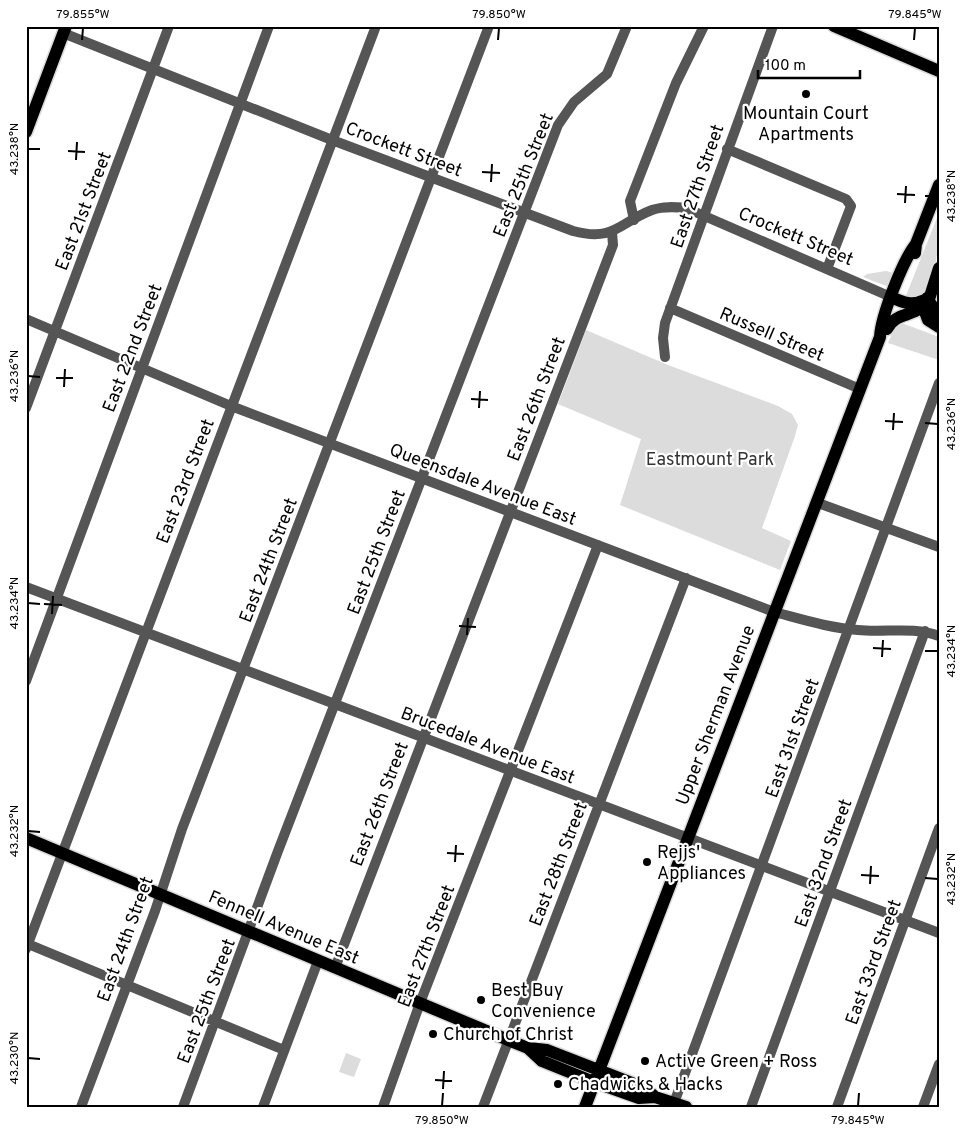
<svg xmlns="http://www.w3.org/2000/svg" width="965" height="1133" viewBox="0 0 965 1133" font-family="Overpass,sans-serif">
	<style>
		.green { fill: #dcdcdc }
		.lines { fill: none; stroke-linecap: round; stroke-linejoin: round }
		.major-casing { stroke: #dbdbdb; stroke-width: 15 }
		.minor { stroke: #555; stroke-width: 10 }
		.major { stroke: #000; stroke-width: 12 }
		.ticks { fill: none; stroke: #000; stroke-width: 2 }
		.poi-dot { fill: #000; stroke: #fff; stroke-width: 2 }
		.labels { text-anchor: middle; stroke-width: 4.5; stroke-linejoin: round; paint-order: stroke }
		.poi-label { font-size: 18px; fill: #000; stroke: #fff; text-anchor: start }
		.street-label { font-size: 18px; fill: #000; stroke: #fff }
		.park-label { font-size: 18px; fill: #333; stroke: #fff }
		.neatline { fill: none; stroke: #000; stroke-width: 2 }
		.ticks-label { font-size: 12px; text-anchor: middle; fill: #000 }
	</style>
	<rect width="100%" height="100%" fill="#fff"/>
	<path class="green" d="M 939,213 C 939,238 939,278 920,298 L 905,298 Z
		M 886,271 L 893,273 L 889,287 L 863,277 L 867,274 Z
		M 899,322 L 939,337 L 939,360 L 888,343 L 896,324 Z
		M 586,330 L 668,365 L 778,406 L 792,414 L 798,425 L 795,436 L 762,528 L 791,541 L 780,570 L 620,505 L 641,439 L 558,404 Z
		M 346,1053 L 361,1059 L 354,1077 L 339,1072 Z"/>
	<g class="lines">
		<defs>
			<path id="major" d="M 834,26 L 939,71
				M 26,132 L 66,26
				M 915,253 L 916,244 L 939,185
				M 939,268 L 925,312 L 928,320 L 939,327
				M 891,297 C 904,303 912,306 925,300
				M 927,298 L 939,316
				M 887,329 C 897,310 915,319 926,301
				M 26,838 L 508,1040 L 528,1048 L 547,1050 L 645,1088 L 655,1097
				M 528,1048 L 542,1061 L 594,1082 L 639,1098 L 655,1097 L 686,1107
				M 585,1107 L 880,337 C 881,316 903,260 916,244"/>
		</defs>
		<use href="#major" class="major-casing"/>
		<path class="minor" d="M 63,33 L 332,140 L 573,231 C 615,242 618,223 652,210 C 663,206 675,207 686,208 L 891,297
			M 727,149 L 846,199 L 851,206 L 827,269
			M 634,220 L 630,201 L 676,83 L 704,26
			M 670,308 L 860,389
			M 26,319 L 231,406 L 774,612 C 801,619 829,628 858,630 C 885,633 913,626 939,636
			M 665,357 L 663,338 L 665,323 L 773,26
			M 26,408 L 169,26
			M 818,503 L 939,547
			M 26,587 L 939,933
			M 26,681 L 269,26
			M 28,944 L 284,1050
			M 26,949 L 376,26
			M 335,968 L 613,245 L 612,232
			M 674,1103 L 939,383
			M 81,1107 L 155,911 L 182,829 L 489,26
			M 183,1107 L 278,851 L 558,125 L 574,102 L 607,74 L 627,26
			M 263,1107 L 318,961
			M 383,1107 L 420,1003 L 598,545
			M 483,1107 L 686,578
			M 751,1107 L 925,631
			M 837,1107 L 939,828
			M 923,1107 L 939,1064"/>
		<use href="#major" class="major"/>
	</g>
	<path class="ticks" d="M 82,40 L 83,28M 498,40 L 499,28M 914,40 L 915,28M 28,149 L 40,149M 68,151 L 85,152M 76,160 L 77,142M 482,172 L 500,173M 491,182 L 492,164M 897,194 L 915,195M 925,196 L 938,196M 905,203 L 906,186M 28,376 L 40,377M 56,378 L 73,378M 64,387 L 65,369M 471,399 L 488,400M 479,408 L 480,391M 885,421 L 903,422M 925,423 L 938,424M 893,430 L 894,413M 28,603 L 40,604M 44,604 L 62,605M 52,614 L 53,596M 459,626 L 476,627M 467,635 L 468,618M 873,648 L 891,649M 925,651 L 938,651M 882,657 L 883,640M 28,831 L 40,832M 447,853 L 464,854M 455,862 L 456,845M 861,875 L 879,876M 925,878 L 938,879M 870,884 L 871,866M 28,1058 L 40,1059M 435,1080 L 452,1081M 443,1089 L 444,1071M 442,1106 L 443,1093M 858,1106 L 859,1093"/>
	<g class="poi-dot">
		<circle cx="806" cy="94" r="5"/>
		<circle cx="647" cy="862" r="5"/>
		<circle cx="481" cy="1000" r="5"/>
		<circle cx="433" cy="1034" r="5"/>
		<circle cx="645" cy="1061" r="5"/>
		<circle cx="558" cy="1084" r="5"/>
	</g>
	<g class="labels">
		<g class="poi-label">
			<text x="806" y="119" text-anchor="middle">Mountain Court<tspan x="806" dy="21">Apartments</tspan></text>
			<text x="657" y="858">Rejjs'<tspan x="657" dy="21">Appliances</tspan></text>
			<text x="491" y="996">Best Buy<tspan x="491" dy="21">Convenience</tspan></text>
			<text x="443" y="1040">Church of Christ</text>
			<text x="655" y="1067">Active Green + Ross</text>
			<text x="568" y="1090">Chadwicks &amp; Hacks</text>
		</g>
		<g class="street-label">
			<text transform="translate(404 149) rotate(21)" y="6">Crockett Street</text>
			<text transform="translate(523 175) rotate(-68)" y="6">East 25th Street</text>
			<text transform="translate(697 186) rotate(-71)" y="6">East 27th Street</text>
			<text transform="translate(83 211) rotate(-69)" y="6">East 21st Street</text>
			<text transform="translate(796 236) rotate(23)" y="6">Crockett Street</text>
			<text transform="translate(772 334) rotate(23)" y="6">Russell Street</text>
			<text transform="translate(132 348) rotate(-69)" y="6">East 22nd Street</text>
			<text transform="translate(536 399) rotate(-69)" y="6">East 26th Street</text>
			<text transform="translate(185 481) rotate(-69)" y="6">East 23rd Street</text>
			<text transform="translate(483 484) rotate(21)" y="6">Queensdale Avenue East</text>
			<text transform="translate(376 552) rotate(-69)" y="6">East 25th Street</text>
			<text transform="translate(268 560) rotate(-69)" y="6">East 24th Street</text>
			<text transform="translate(715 715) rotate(-69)" y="6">Upper Sherman Avenue</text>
			<text transform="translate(792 738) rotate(-70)" y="6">East 31st Street</text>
			<text transform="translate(488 745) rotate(21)" y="6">Brucedale Avenue East</text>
			<text transform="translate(379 804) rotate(-69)" y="6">East 26th Street</text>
			<text transform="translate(823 863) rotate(-70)" y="6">East 32nd Street</text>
			<text transform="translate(558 864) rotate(-69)" y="6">East 28th Street</text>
			<text transform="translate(284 927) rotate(23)" y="6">Fennell Avenue East</text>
			<text transform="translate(125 939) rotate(-70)" y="6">East 24th Street</text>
			<text transform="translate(426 946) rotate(-69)" y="6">East 27th Street</text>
			<text transform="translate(873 962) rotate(-70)" y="6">East 33rd Street</text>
			<text transform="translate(206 1001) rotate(-69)" y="6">East 25th Street</text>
		</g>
		<g class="park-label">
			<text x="710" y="465">Eastmount Park</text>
		</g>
	</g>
	<rect width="965" height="1133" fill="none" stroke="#ffffff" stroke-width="55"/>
	<path d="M758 70v8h102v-8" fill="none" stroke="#000000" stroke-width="2.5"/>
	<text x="765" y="70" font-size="15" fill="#000000" stroke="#ffffff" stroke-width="4" paint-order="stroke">100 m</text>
	<rect x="28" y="28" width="910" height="1078" class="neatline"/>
	<g class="ticks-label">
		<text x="83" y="18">79.855°W</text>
		<text x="499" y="18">79.850°W</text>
		<text x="915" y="18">79.845°W</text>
		<text transform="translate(14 149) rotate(-90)" y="4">43.238°N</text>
		<text transform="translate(951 196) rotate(-90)" y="4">43.238°N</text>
		<text transform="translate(14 376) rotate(-90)" y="4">43.236°N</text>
		<text transform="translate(951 424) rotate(-90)" y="4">43.236°N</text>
		<text transform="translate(14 603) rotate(-90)" y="4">43.234°N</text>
		<text transform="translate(951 651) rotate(-90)" y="4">43.234°N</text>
		<text transform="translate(14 831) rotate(-90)" y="4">43.232°N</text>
		<text transform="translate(951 879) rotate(-90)" y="4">43.232°N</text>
		<text transform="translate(14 1058) rotate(-90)" y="4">43.230°N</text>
		<text x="442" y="1124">79.850°W</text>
		<text x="858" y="1124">79.845°W</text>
	</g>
</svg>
